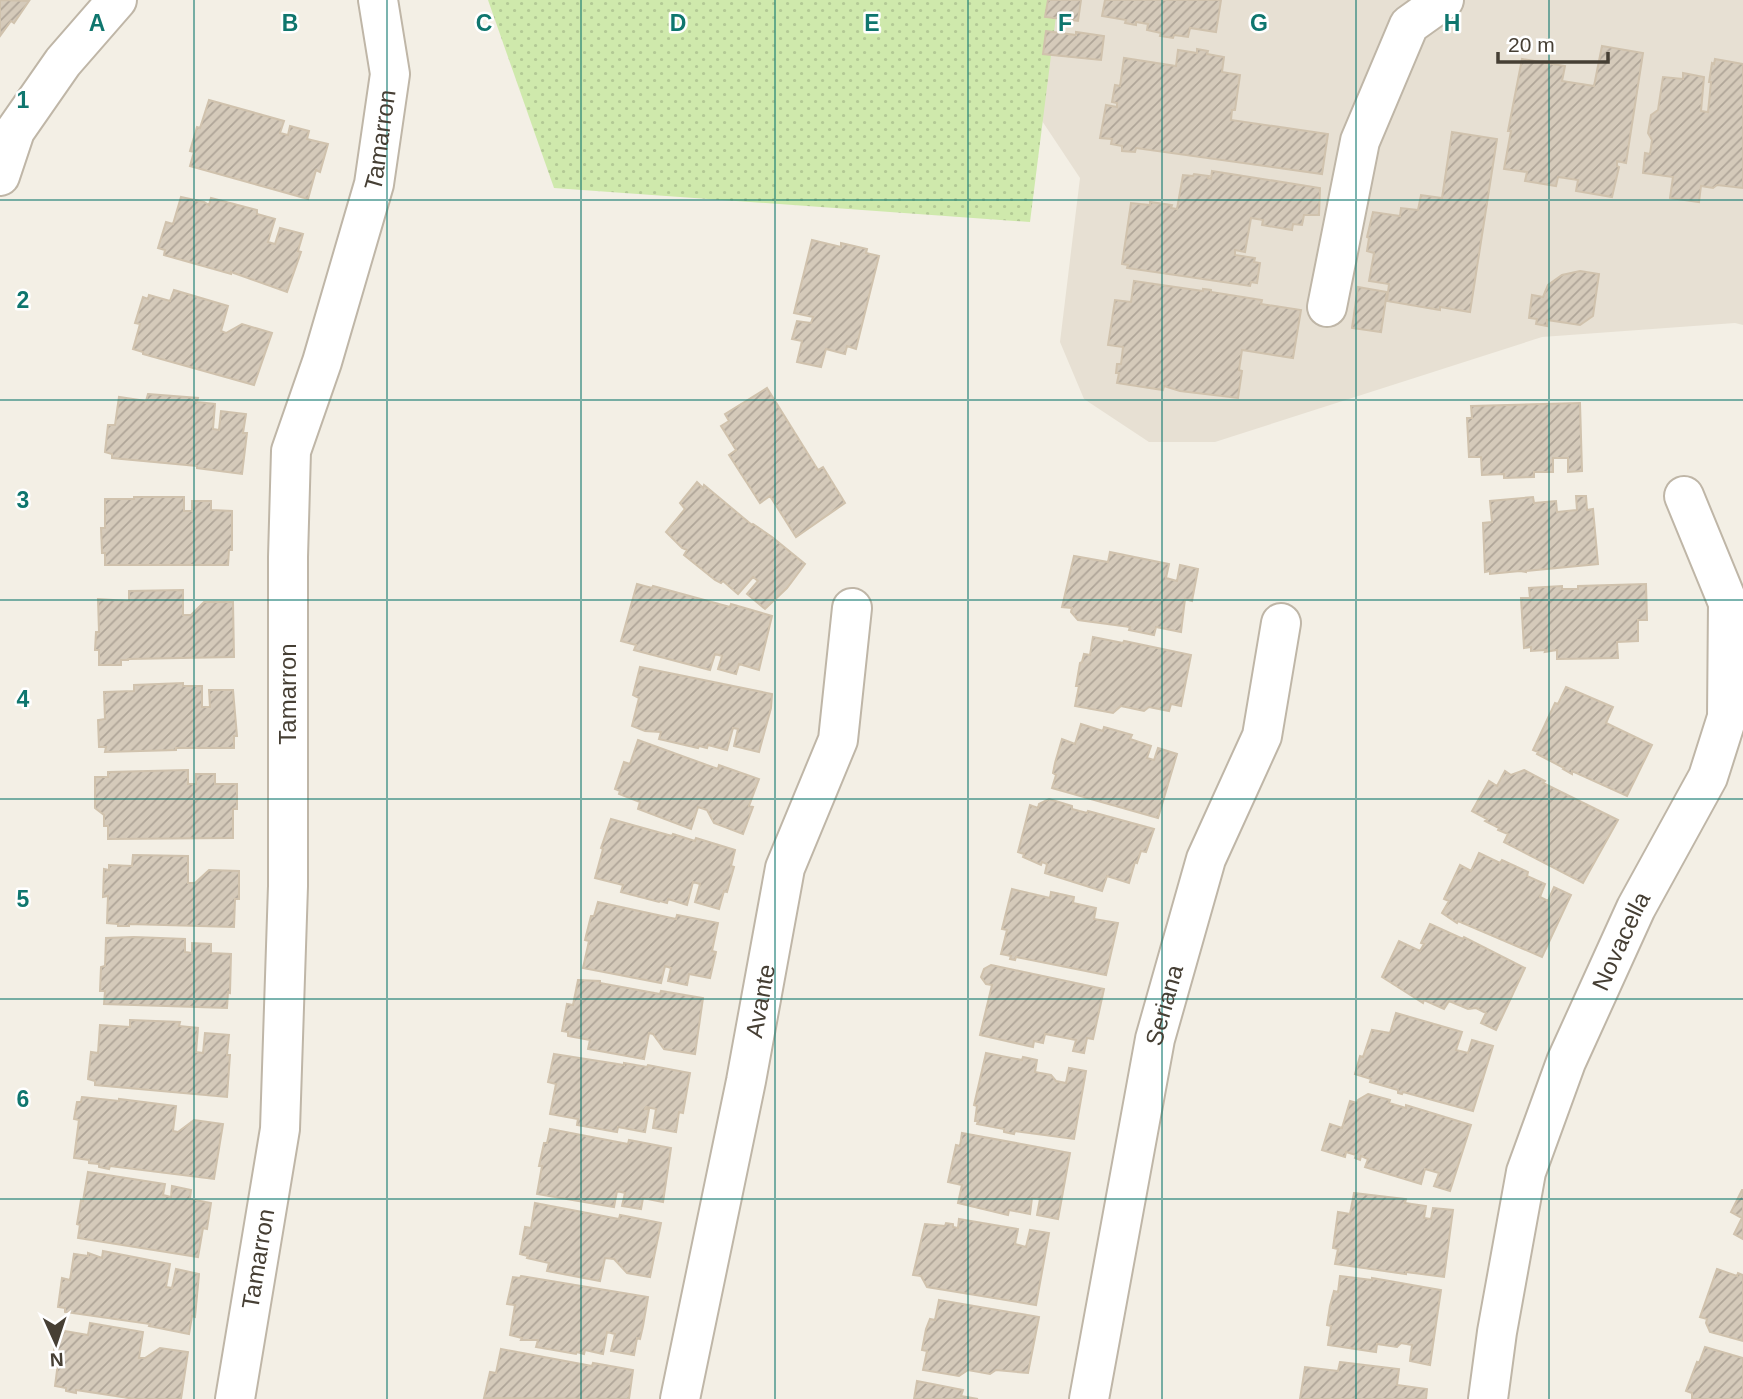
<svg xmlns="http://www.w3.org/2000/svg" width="1743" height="1399" viewBox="0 0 1743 1399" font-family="Arial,sans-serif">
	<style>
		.residential { fill: #e7e0d3 }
		.grass { fill: url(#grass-dots) }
		.building { fill: url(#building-hatch); stroke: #d0c2ad; stroke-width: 2 }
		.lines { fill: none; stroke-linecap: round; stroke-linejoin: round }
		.minor-casing { stroke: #bfb6a7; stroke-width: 42 }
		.minor { stroke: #fff; stroke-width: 38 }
		.grid { fill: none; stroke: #0f766e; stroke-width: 2; stroke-opacity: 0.55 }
		.labels { text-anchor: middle; stroke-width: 5; stroke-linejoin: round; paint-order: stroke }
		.street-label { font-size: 24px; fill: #463f34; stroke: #fff }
		.grid-label { font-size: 23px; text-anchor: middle; font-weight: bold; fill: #0f766e; stroke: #fff; stroke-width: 5; stroke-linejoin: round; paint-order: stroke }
	</style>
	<defs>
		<pattern id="grass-dots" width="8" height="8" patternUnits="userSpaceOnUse" patternTransform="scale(1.75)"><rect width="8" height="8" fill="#cfe9ac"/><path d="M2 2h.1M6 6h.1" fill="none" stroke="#b3c995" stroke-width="1.8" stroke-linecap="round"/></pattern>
		<pattern id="building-hatch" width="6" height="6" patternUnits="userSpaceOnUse" patternTransform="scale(1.75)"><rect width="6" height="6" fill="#d5caba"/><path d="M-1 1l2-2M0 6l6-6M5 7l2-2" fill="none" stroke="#afa598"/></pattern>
	</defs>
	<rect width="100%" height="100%" fill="#f3efe5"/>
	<path class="residential" d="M 990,0 L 1743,0 L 1743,325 L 1735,323 L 1542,337 L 1215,442 L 1149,442 L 1084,399 L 1060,342 L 1080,178 L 987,38 Z"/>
	<path class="grass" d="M 488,0 L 1058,0 L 1030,222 L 554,188 Z"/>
	<path class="building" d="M 0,0 L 29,1 L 14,23 L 11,21 L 0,36 Z
		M 1048,0 L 1081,0 L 1078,21 L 1045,17 Z
		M 1105,0 L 1221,0 L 1216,32 L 1190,28 L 1188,37 L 1174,35 L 1173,38 L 1160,36 L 1161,33 L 1147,30 L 1148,24 L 1136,22 L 1136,25 L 1125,23 L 1126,20 L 1102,16 Z
		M 1046,31 L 1076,35 L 1076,32 L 1104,36 L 1101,60 L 1043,54 Z
		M 1602,46 L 1643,53 L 1626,163 L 1617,161 L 1617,166 L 1619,167 L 1612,197 L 1576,191 L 1578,180 L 1558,177 L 1556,186 L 1525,181 L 1527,172 L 1504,169 L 1511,131 L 1508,131 L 1522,59 L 1565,66 L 1562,81 L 1594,86 Z
		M 1197,49 L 1208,51 L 1207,54 L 1224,57 L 1222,72 L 1240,75 L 1235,110 L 1232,110 L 1231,120 L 1328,134 L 1322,174 L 1136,148 L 1135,152 L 1122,151 L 1122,146 L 1111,144 L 1112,139 L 1100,138 L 1106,105 L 1117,107 L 1117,103 L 1112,102 L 1115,85 L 1120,86 L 1124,58 L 1176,66 L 1178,50 L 1197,53 Z
		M 1715,59 L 1743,64 L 1743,188 L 1717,185 L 1713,188 L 1701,186 L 1699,202 L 1670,198 L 1673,177 L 1643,173 L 1645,153 L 1650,154 L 1652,140 L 1648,133 L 1651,115 L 1658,110 L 1663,77 L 1683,79 L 1683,73 L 1704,77 L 1701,111 L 1708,112 L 1711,82 L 1709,82 L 1712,63 L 1714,64 Z
		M 209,100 L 284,121 L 280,133 L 288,135 L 290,126 L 309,131 L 307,139 L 328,144 L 320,172 L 316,170 L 308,199 L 190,166 L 194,152 L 190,151 L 197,127 L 200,128 Z
		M 1452,132 L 1497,139 L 1470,312 L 1440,307 L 1440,310 L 1387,301 L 1389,284 L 1369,281 L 1374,253 L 1367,251 L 1369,238 L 1367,237 L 1373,212 L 1400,216 L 1401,208 L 1418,210 L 1421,195 L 1442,198 Z
		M 1212,171 L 1320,188 L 1319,215 L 1304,215 L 1302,225 L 1293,224 L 1292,230 L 1262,225 L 1263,220 L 1251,218 L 1245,252 L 1235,250 L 1235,255 L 1255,258 L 1254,262 L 1260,263 L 1257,283 L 1251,282 L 1250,286 L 1127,268 L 1128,265 L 1122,264 L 1131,203 L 1150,205 L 1150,202 L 1172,205 L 1171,208 L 1177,209 L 1183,175 L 1193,176 L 1194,174 L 1209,176 L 1208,178 L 1211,179 Z
		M 181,197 L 204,202 L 209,205 L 211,198 L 257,210 L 257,214 L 275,219 L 268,242 L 275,244 L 280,228 L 303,234 L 298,251 L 301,252 L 287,292 L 231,272 L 231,274 L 164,255 L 165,250 L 158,248 L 166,222 L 173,224 Z
		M 812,240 L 841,247 L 841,243 L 867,249 L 866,253 L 879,256 L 856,349 L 847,346 L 845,354 L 826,349 L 821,367 L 797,362 L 802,341 L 792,339 L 797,321 L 811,323 L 813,317 L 794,313 Z
		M 1580,271 L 1599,274 L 1593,316 L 1580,325 L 1547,320 L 1547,326 L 1536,324 L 1537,319 L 1529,318 L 1532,295 L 1543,297 L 1548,285 L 1562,275 Z
		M 1134,281 L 1203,291 L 1203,289 L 1211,290 L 1211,292 L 1262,300 L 1261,304 L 1301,310 L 1293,358 L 1242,350 L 1239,370 L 1242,371 L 1238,398 L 1180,391 L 1164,386 L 1163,390 L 1117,383 L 1119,373 L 1116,373 L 1117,364 L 1121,364 L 1123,347 L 1108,345 L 1115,300 L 1131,302 Z
		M 1358,287 L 1387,292 L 1381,332 L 1352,328 Z
		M 174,290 L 228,306 L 221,331 L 226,333 L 242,324 L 272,333 L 254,385 L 143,354 L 143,352 L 133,349 L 140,324 L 135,323 L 143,297 L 148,299 L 149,295 L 170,301 Z
		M 767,388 L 818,470 L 823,467 L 845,503 L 796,537 L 770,496 L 760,503 L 729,455 L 736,450 L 721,426 L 729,421 L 725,414 Z
		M 148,394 L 198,398 L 197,402 L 215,404 L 213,429 L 219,430 L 221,411 L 246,414 L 243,433 L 247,433 L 242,474 L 197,468 L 197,466 L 112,458 L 112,454 L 105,452 L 108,425 L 115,425 L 119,397 L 146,401 Z
		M 1580,403 L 1582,471 L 1568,472 L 1568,458 L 1553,458 L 1553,472 L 1534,472 L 1534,477 L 1504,478 L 1504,474 L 1482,475 L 1481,457 L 1469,457 L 1467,418 L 1472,418 L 1471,406 Z
		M 697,482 L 703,488 L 704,485 L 752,525 L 753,524 L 772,537 L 805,564 L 787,588 L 765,609 L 747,594 L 758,581 L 753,577 L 738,594 L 723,581 L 721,583 L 715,580 L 684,555 L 687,550 L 682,548 L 666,532 L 685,509 L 680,503 Z
		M 1576,496 L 1586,496 L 1587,510 L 1593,509 L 1598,564 L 1526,571 L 1526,572 L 1520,571 L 1490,574 L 1490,571 L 1485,572 L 1483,523 L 1492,522 L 1490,501 L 1533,497 L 1534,503 L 1556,501 L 1557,512 L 1577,510 Z
		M 134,497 L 184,497 L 184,511 L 192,511 L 192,501 L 211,501 L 211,510 L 232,511 L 232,550 L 229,550 L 228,565 L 105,565 L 105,553 L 102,553 L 101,528 L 105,528 L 105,499 L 134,499 Z
		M 1110,552 L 1169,564 L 1166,578 L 1177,581 L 1180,565 L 1198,569 L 1192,601 L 1185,599 L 1181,632 L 1156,627 L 1154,635 L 1129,630 L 1130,627 L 1078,620 L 1071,612 L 1072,608 L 1062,607 L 1074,556 L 1108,562 Z
		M 637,584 L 652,588 L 653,586 L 730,607 L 731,604 L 772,616 L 759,670 L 739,664 L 736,674 L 718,669 L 722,656 L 715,654 L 710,670 L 634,650 L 636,645 L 621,641 Z
		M 1646,584 L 1647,620 L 1638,620 L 1638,641 L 1617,642 L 1618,658 L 1557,659 L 1557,650 L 1545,652 L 1546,650 L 1531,651 L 1531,647 L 1524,648 L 1521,598 L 1530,598 L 1529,588 L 1562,586 L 1562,589 L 1578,589 L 1578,586 Z
		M 183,590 L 183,615 L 191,615 L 204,602 L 233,602 L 234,657 L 128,659 L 128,660 L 121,660 L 121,665 L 99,665 L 99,650 L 95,650 L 96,632 L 99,632 L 98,599 L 129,601 L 129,591 Z
		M 1093,637 L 1123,643 L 1124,641 L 1191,655 L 1181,706 L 1171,704 L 1169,711 L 1149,707 L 1144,711 L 1121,706 L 1113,713 L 1075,706 L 1079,686 L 1076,686 L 1080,663 L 1082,662 L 1084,654 L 1090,655 Z
		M 640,667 L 772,694 L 771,708 L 759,752 L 734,746 L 738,729 L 733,728 L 727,750 L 708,745 L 707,748 L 699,746 L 698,748 L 659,739 L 661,732 L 645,731 L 632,726 L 639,698 L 633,695 Z
		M 183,683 L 183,686 L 202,686 L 202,707 L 210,707 L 209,690 L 233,690 L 237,736 L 234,736 L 234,748 L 176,748 L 176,750 L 105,752 L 106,747 L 99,747 L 98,720 L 105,719 L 104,692 L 134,691 L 134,685 Z
		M 1566,687 L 1613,707 L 1606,723 L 1652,745 L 1627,796 L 1572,771 L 1572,774 L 1563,769 L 1564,768 L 1537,754 L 1538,752 L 1533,750 L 1555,703 L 1558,704 Z
		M 1081,724 L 1103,731 L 1104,727 L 1132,735 L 1130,739 L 1151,746 L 1147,758 L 1154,760 L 1158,748 L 1177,754 L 1158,818 L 1052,788 L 1056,775 L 1053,773 L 1055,763 L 1062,739 L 1075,744 Z
		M 638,740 L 718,769 L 719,765 L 759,779 L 749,806 L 753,807 L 743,834 L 714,823 L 707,810 L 698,807 L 691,829 L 638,809 L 640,802 L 619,794 L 620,791 L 615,789 L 624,762 L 630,764 Z
		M 188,770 L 188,784 L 196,784 L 196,774 L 215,774 L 215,784 L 237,784 L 237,809 L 233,809 L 233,838 L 108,839 L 108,826 L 104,826 L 104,815 L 95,808 L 95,777 L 108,777 L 108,772 Z
		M 1524,770 L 1545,781 L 1543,783 L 1618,820 L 1583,883 L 1504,842 L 1508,834 L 1498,830 L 1499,828 L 1485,821 L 1487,819 L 1472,811 L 1489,781 L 1497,786 L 1505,771 L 1511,775 Z
		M 1049,799 L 1072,806 L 1072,809 L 1087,813 L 1088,811 L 1154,829 L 1146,852 L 1141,851 L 1137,863 L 1135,862 L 1129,883 L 1107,876 L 1102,891 L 1045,873 L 1047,864 L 1042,862 L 1041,865 L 1023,857 L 1024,854 L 1018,852 L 1030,805 L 1038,808 L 1039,804 Z
		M 611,819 L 672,836 L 673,834 L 695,841 L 696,838 L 735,850 L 731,866 L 734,867 L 727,892 L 724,891 L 719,909 L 695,902 L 700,884 L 693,882 L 687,905 L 668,899 L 667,903 L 660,901 L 659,902 L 621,892 L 623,885 L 595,878 L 603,849 L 601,848 Z
		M 1479,853 L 1500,863 L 1502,860 L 1528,872 L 1527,876 L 1545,884 L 1540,897 L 1548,901 L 1554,887 L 1571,895 L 1542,957 L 1458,921 L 1457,923 L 1442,913 L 1449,901 L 1444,899 L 1460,865 L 1471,871 Z
		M 133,855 L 188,856 L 188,883 L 195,883 L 209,870 L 239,871 L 239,899 L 235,899 L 234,927 L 129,924 L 129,926 L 118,926 L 118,924 L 107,923 L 108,896 L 103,897 L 104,869 L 109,870 L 109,865 L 132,866 Z
		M 1012,889 L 1050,898 L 1051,892 L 1074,897 L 1073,903 L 1096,908 L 1094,919 L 1118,923 L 1106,975 L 1016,957 L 1015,960 L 1010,959 L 1011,956 L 1001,954 L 1007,930 L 1002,929 Z
		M 598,902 L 676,919 L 677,915 L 718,923 L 712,951 L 716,952 L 710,978 L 689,974 L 687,985 L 668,981 L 671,968 L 665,966 L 661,983 L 583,968 L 589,941 L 585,940 L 591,916 L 594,916 Z
		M 1430,924 L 1463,939 L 1464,937 L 1525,968 L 1496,1030 L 1481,1023 L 1486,1013 L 1476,1008 L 1468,1009 L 1449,1001 L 1444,1009 L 1424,1000 L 1423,1003 L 1382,977 L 1399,941 L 1420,951 L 1424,944 L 1421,943 Z
		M 134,937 L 185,939 L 185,952 L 192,953 L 192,943 L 211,944 L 211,953 L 231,954 L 230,993 L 228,992 L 227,1008 L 104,1004 L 105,991 L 100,991 L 101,967 L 105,966 L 106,938 Z
		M 991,965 L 1104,989 L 1093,1039 L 1087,1038 L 1084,1053 L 1073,1051 L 1076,1040 L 1045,1034 L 1043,1043 L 1034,1041 L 1033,1047 L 980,1035 L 992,985 L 986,984 L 981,977 L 984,969 Z
		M 578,980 L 600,981 L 600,983 L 660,994 L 661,991 L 703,998 L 695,1054 L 664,1049 L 653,1034 L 649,1033 L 644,1059 L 588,1049 L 590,1040 L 568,1036 L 568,1032 L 562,1031 L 567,1004 L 573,1005 Z
		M 1396,1013 L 1462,1032 L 1456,1050 L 1468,1053 L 1472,1040 L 1493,1046 L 1473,1111 L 1403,1092 L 1402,1094 L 1398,1093 L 1398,1090 L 1370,1082 L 1371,1079 L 1355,1074 L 1360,1056 L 1363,1057 L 1372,1030 L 1390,1033 Z
		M 130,1020 L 180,1022 L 179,1026 L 198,1028 L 196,1052 L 203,1053 L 205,1033 L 229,1035 L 227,1055 L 230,1055 L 227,1097 L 95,1085 L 95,1081 L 88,1079 L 91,1052 L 98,1053 L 100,1025 L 130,1027 Z
		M 986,1053 L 1022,1060 L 1023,1057 L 1037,1060 L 1035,1072 L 1051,1075 L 1056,1081 L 1066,1083 L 1069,1068 L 1086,1071 L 1074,1139 L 1015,1131 L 1014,1134 L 1004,1132 L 1004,1129 L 977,1124 L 978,1121 L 975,1121 L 977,1106 L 974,1105 Z
		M 554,1054 L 624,1065 L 624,1063 L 647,1067 L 648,1065 L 690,1073 L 683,1113 L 679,1112 L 676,1132 L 653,1128 L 656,1109 L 646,1107 L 645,1109 L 649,1109 L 645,1132 L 618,1127 L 617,1132 L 577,1125 L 578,1119 L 550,1114 L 556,1084 L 548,1082 Z
		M 1368,1094 L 1390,1100 L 1389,1103 L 1406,1108 L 1406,1105 L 1471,1125 L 1450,1191 L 1434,1186 L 1439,1173 L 1425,1169 L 1421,1184 L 1365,1167 L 1368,1159 L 1361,1156 L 1360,1160 L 1355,1158 L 1356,1155 L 1346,1152 L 1345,1157 L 1322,1150 L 1330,1124 L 1342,1128 L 1350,1101 L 1357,1103 L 1358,1100 Z
		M 82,1097 L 119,1101 L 119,1099 L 176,1106 L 173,1131 L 178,1132 L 194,1120 L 223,1124 L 214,1179 L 110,1166 L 109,1169 L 99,1167 L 99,1164 L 89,1163 L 89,1160 L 74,1158 L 79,1120 L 74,1119 L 77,1102 L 81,1102 Z
		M 550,1129 L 628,1144 L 629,1140 L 671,1148 L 663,1202 L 643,1198 L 641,1209 L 622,1206 L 625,1193 L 617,1191 L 614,1207 L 537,1194 L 542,1166 L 539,1166 L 544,1143 L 547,1143 Z
		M 962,1133 L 1070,1153 L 1058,1219 L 1037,1215 L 1040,1199 L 1032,1198 L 1030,1214 L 1009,1210 L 1008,1215 L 958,1203 L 962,1185 L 948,1182 L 956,1145 L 960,1146 Z
		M 88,1172 L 165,1184 L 163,1195 L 171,1197 L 172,1186 L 191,1190 L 190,1199 L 211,1203 L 207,1229 L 203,1228 L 198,1257 L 78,1238 L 80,1225 L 77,1224 L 81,1200 L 83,1201 Z
		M 1742,1190 L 1743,1190 L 1743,1239 L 1734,1234 L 1742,1218 L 1731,1212 Z
		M 1354,1193 L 1406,1199 L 1405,1203 L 1426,1206 L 1424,1218 L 1431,1219 L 1433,1208 L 1453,1210 L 1444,1277 L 1406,1272 L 1406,1274 L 1335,1264 L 1338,1249 L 1333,1248 L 1338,1212 L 1350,1214 Z
		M 535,1203 L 619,1219 L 620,1215 L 661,1223 L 650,1277 L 627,1273 L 614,1259 L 605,1258 L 600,1281 L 547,1271 L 549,1263 L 527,1258 L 528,1256 L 520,1254 L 525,1227 L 531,1228 Z
		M 959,1219 L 1018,1229 L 1015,1244 L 1026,1247 L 1030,1230 L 1049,1233 L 1036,1305 L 927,1287 L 921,1276 L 913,1275 L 925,1224 L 945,1226 L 946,1223 L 953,1224 L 953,1227 L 958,1228 Z
		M 103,1251 L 170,1264 L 166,1287 L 172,1288 L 176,1269 L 199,1274 L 195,1317 L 192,1316 L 189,1334 L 149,1326 L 150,1324 L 65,1312 L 65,1308 L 58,1307 L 62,1278 L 70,1280 L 74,1254 L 88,1256 L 88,1253 L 102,1258 Z
		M 1717,1269 L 1737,1276 L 1738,1273 L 1743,1275 L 1743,1341 L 1710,1332 L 1706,1323 L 1707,1319 L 1700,1317 Z
		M 521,1276 L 648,1297 L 643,1326 L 640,1339 L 637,1338 L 634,1355 L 611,1351 L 615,1334 L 607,1332 L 603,1354 L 585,1350 L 584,1354 L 577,1352 L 576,1354 L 536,1347 L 538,1340 L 521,1340 L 522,1338 L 510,1335 L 515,1305 L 507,1304 L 513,1277 L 520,1278 Z
		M 1340,1276 L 1372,1280 L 1372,1278 L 1441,1290 L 1430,1365 L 1410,1361 L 1412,1345 L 1401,1343 L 1397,1347 L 1377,1344 L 1376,1352 L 1328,1345 L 1331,1326 L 1327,1325 L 1330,1306 L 1334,1291 L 1338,1292 Z
		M 939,1300 L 1039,1317 L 1028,1373 L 996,1370 L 990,1374 L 968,1370 L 959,1376 L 923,1370 L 927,1351 L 922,1350 L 926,1329 L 930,1319 L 935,1320 Z
		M 90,1323 L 143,1332 L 139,1358 L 145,1358 L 160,1348 L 188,1352 L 181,1399 L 135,1399 L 76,1390 L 76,1393 L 66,1391 L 66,1388 L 55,1386 L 58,1363 L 52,1362 L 57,1334 L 63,1335 L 64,1331 L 88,1335 Z
		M 1705,1347 L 1743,1358 L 1743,1399 L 1692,1399 L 1692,1393 L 1686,1391 L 1697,1362 L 1699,1363 Z
		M 501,1349 L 592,1366 L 593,1363 L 633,1370 L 629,1399 L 484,1398 L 490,1372 L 496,1373 Z
		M 1340,1362 L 1399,1369 L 1397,1385 L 1427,1389 L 1426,1399 L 1300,1399 L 1305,1367 L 1338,1371 Z
		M 917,1381 L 963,1390 L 961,1396 L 978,1399 L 914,1399 Z"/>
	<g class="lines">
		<defs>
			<g id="minor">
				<path d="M 0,176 L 15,131 L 63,62 L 117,0"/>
				<path d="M 1327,307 L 1360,141 L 1409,25 L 1444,0"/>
				<path id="s1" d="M 235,1399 L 280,1129 L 288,886 L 288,557 L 291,451 L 322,362 L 374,184 L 390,74 L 378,0"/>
				<path id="s2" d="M 680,1399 L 746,1081 L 785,868 L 838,740 L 852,608"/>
				<path id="s3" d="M 1089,1399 L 1155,1039 L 1206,859 L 1262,736 L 1281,623"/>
				<path id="s4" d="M 1488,1399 L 1497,1332 L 1526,1172 L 1566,1062 L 1636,908 L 1708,777 L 1727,717 L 1728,603 L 1684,496"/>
			</g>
		</defs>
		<use href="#minor" class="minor-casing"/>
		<use href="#minor" class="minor"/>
	</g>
	<path class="grid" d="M 194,0 L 194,1399M 387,0 L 387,1399M 581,0 L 581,1399M 775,0 L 775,1399M 968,0 L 968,1399M 1162,0 L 1162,1399M 1356,0 L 1356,1399M 1549,0 L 1549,1399M 0,200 L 1743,200M 0,400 L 1743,400M 0,600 L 1743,600M 0,799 L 1743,799M 0,999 L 1743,999M 0,1199 L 1743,1199"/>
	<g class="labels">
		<g class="street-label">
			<text dy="8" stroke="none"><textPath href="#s1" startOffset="1276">Tamarron</textPath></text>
			<text transform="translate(288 694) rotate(-90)" y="8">Tamarron</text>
			<text dy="8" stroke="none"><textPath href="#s4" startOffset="480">Novacella</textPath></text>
			<text dy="8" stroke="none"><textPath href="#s2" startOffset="406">Avante</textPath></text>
			<text dy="8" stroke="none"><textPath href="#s3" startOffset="401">Seriana</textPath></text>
			<text dy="8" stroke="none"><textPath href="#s1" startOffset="142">Tamarron</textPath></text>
		</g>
	</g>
	<g class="grid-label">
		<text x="97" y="31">A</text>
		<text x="290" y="31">B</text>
		<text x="484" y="31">C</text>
		<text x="678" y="31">D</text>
		<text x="872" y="31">E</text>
		<text x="1065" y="31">F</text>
		<text x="1259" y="31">G</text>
		<text x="1452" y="31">H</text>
		<text x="23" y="108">1</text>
		<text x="23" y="308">2</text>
		<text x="23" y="508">3</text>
		<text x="23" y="707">4</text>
		<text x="23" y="907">5</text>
		<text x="23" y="1107">6</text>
	</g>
	<g transform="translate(56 1343) rotate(177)" stroke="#ffffff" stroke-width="5" paint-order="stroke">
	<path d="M0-5L12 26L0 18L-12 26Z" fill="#463f34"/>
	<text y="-10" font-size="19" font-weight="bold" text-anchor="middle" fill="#463f34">N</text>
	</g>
	<path d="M1498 52v10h110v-10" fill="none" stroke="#463f34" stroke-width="3.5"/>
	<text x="1508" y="52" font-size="21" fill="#463f34" stroke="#ffffff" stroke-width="5" paint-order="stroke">20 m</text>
</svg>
